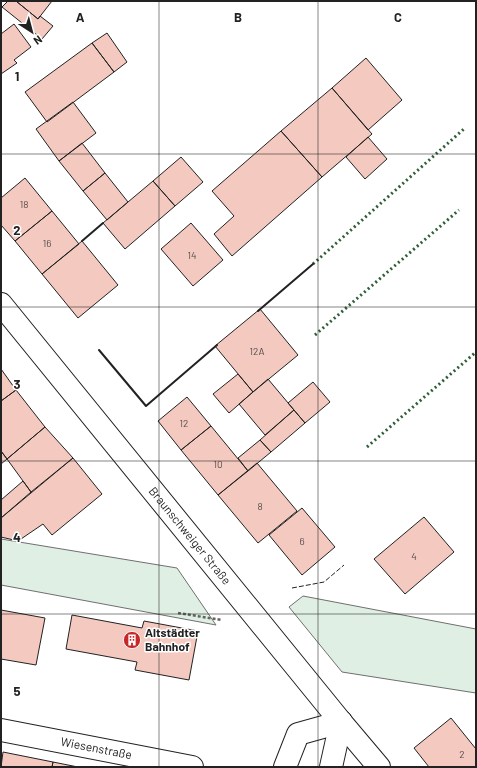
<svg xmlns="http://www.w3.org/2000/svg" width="477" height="768" viewBox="0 0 477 768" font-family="Barlow,sans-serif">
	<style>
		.green { fill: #e0efe3; stroke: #6f6f6f }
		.building { fill: #f3c9c0; stroke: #222 }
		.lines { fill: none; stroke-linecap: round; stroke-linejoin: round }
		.minor-casing { stroke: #222; stroke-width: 24 }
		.major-casing { stroke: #222; stroke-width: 24 }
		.path { stroke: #646464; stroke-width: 2.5; stroke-dasharray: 3 2; stroke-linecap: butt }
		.minor { stroke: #fff; stroke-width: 22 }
		.major { stroke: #fff; stroke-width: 22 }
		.hedge { stroke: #2f5e38; stroke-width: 3; stroke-dasharray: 2 3; stroke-linecap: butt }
		.fence { stroke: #222; stroke-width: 1; stroke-dasharray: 5 2; stroke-linecap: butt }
		.wall { stroke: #222; stroke-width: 2 }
		.grid { fill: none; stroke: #222; stroke-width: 1; stroke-opacity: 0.55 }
		.labels { text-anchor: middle; stroke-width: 3; stroke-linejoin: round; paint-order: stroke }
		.number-label { font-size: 10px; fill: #564c4a }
		.street-label { font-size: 12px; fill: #222; stroke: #fff }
		.poi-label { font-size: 12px; font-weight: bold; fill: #222; stroke: #fff; text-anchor: start }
		.grid-label { font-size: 13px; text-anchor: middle; font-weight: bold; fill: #222; stroke: #fff; stroke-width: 3; stroke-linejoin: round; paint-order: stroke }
	</style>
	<rect width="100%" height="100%" fill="#fff"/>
	<path class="green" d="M 1,539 L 177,568 L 216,625 L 1,585 Z
		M 303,596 L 476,629 L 476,693 L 342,672 L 289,607 Z"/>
	<path class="building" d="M 8,1 L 16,1 L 38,19 L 40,16 L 53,26 L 42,39 L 2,7 Z
		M 16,1 L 52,1 L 38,19 Z
		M 14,24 L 31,47 L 14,60 L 17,63 L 1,74 L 1,34 Z
		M 107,33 L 127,62 L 114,72 L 92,43 Z
		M 92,43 L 114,72 L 47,122 L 25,92 Z
		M 366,58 L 402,100 L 368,130 L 332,88 Z
		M 332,88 L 372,134 L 322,177 L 281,131 Z
		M 73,102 L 96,133 L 59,161 L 36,129 Z
		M 281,131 L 322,177 L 232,256 L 214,234 L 234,216 L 212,191 Z
		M 368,137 L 387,159 L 365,179 L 346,157 Z
		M 82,143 L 105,173 L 83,191 L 59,161 Z
		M 181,157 L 203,182 L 175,206 L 153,181 Z
		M 105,173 L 128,202 L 107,220 L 83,191 Z
		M 25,178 L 52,211 L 15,241 L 1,225 L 1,198 Z
		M 153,181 L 175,206 L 125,249 L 103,223 Z
		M 52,211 L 79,244 L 42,274 L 15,241 Z
		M 191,223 L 223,260 L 193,286 L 161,249 Z
		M 82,241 L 118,285 L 78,318 L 42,274 Z
		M 260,309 L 298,355 L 253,392 L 215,346 Z
		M 1,369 L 16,390 L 1,401 Z
		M 238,374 L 253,392 L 229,413 L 213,394 Z
		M 268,379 L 294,410 L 265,435 L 239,404 Z
		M 313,382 L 330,402 L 305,423 L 288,403 Z
		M 16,390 L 45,427 L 7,459 L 1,451 L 1,401 Z
		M 187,397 L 211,426 L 181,450 L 158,421 Z
		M 294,410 L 305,423 L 271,452 L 260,440 Z
		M 211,426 L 248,471 L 218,495 L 181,450 Z
		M 45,427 L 73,458 L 31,492 L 7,459 Z
		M 260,440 L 271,452 L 248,471 L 238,458 Z
		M 1,451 L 7,459 L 1,464 Z
		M 73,458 L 102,494 L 52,535 L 43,524 L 18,541 L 1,537 L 1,518 Z
		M 257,463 L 297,511 L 258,543 L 218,495 Z
		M 23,481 L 31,492 L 1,518 L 1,500 Z
		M 302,508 L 335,547 L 302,575 L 269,535 Z
		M 424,517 L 454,552 L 405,594 L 374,559 Z
		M 1,610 L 45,618 L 36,665 L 1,659 Z
		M 72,615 L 142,628 L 144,621 L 198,631 L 189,680 L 135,670 L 137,662 L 66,649 Z
		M 451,718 L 476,749 L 476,767 L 429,767 L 414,748 Z
		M 3,752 L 53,762 L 52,767 L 1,767 Z
		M 53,762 L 78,767 L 52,767 Z"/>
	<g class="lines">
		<defs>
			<g id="minor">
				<path d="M 341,722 L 379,767"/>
				<path id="s1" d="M 1,730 L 192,767"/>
			</g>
			<g id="major">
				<path id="s2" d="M 1,304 L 341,722"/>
				<path d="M 285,767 L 298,734 L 341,722"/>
				<path d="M 331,767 L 341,722"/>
			</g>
		</defs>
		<use href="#minor" class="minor-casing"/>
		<use href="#major" class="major-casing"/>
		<path class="path" d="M 178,613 L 222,620"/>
		<use href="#minor" class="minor"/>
		<use href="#major" class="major"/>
		<path class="hedge" d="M 313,264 L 465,128
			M 315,335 L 459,210
			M 367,447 L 476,352"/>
		<path class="fence" d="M 292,588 L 324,582 L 344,565"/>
		<path class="wall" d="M 82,241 L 103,223
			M 258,311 L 313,264
			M 99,350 L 146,406 L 217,345"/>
	</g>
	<path class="grid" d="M 159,1 L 159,767M 318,1 L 318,767M 1,154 L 476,154M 1,307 L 476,307M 1,461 L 476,461M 1,614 L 476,614"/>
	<defs>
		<symbol id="building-disc" viewBox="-11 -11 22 22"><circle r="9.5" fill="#c62828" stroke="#fff"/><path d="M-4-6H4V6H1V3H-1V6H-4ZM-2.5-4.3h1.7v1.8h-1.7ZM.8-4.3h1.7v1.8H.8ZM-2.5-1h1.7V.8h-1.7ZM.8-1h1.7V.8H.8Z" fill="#fff"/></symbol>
	</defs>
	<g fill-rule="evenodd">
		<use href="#building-disc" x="122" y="630" width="20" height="20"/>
	</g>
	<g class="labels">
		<g class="number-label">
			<text x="24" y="208">18</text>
			<text x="47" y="247">16</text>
			<text x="192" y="259">14</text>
			<text x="257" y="355">12A</text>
			<text x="184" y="427">12</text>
			<text x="218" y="468">10</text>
			<text x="260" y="510">8</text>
			<text x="302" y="545">6</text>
			<text x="414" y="560">4</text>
			<text x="462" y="758">2</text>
		</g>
		<g class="street-label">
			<text dy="4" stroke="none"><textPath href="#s2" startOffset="299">Braunschweiger Straße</textPath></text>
			<text dy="4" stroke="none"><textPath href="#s1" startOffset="97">Wiesenstraße</textPath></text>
		</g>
		<g class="poi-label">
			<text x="145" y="637">Altstädter<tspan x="145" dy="14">Bahnhof</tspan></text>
		</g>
	</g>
	<g class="grid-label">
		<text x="80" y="22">A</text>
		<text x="238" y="22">B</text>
		<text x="398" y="22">C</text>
		<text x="17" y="81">1</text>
		<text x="17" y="235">2</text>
		<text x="17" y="389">3</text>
		<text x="17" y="542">4</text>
		<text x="17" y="696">5</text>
	</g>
	<rect width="477" height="768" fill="none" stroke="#222222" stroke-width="4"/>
	<g transform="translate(32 32) rotate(144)" stroke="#ffffff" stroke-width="3" paint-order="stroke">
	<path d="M0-3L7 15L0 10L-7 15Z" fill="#222222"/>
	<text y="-6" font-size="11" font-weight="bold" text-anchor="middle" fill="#222222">N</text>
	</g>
</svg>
